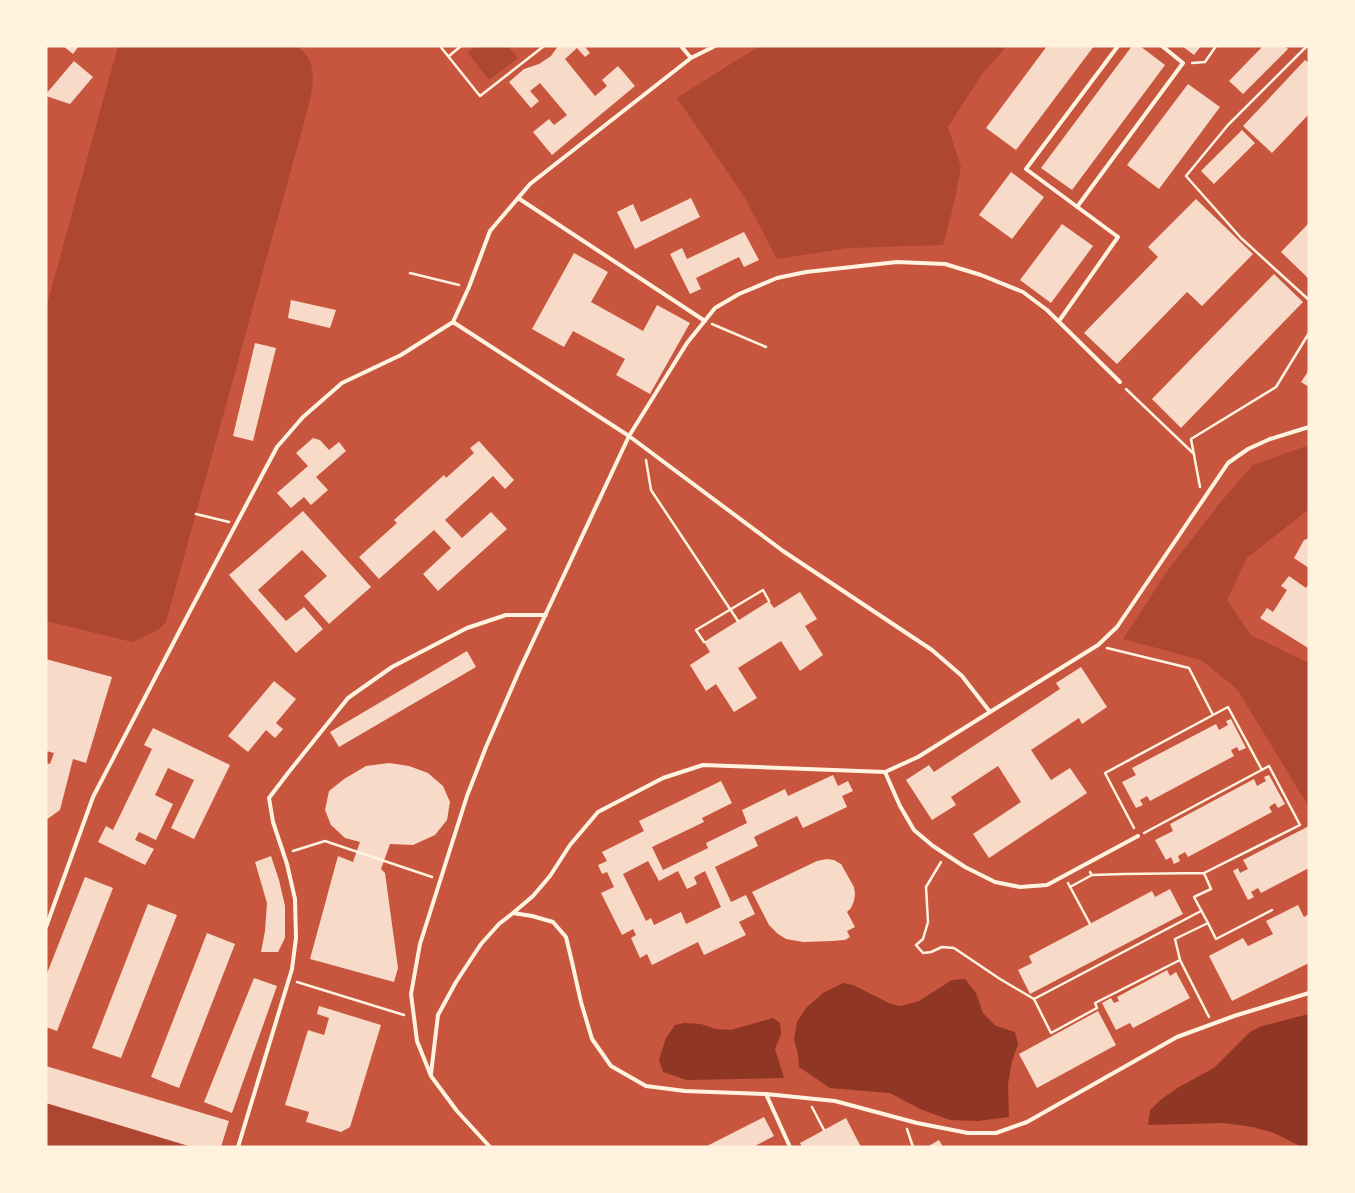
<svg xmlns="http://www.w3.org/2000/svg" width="1355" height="1193" viewBox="0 0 1355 1193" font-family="Quicksand,sans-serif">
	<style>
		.green { fill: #ae4732 }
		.water { fill: #8f3625 }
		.building { fill: #f7dbc8; fill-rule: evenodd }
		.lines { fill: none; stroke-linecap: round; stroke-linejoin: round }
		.path { stroke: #fff3e0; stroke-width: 2.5 }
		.service { stroke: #fff3e0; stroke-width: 4 }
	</style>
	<rect width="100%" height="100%" fill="#c8553d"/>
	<path class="green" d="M 118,46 L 296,46 C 323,61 311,96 305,119 L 166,622 L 158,630 L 132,642 L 46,621 L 46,308 Z
		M 476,46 L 508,46 L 518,58 L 489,80 L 468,53 Z
		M 760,46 L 1007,46 L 982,74 L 948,127 L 961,167 L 953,208 L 943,245 L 848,248 L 777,259 L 745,198 L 677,98 L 740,58 Z
		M 1309,445 L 1309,509 L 1247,558 L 1227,600 L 1251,635 L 1309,663 L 1309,804 L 1307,804 L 1237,689 L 1201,660 L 1123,639 L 1168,570 L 1219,504 L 1253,465 Z
		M 46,1103 L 192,1147 L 46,1147 Z"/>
	<path class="water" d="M 965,979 L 976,993 L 983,1013 L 996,1026 L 1015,1032 L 1018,1044 L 1012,1061 L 1008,1084 L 1009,1117 L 978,1121 L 950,1120 L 920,1109 L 890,1093 L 830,1088 L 799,1067 L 798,1054 L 794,1039 L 797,1022 L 806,1008 L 823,993 L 843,983 L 853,985 L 891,1004 L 901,1006 L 919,1001 L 952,980 Z
		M 1309,1014 L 1309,1147 L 1302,1147 L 1274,1133 L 1253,1127 L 1223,1123 L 1148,1125 L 1150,1110 L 1163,1098 L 1179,1087 L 1214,1068 L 1250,1032 L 1262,1026 Z
		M 773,1018 L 780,1023 L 781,1034 L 775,1049 L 784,1078 L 687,1080 L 663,1072 L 659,1060 L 666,1038 L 675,1025 L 684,1023 L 701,1024 L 716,1029 L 731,1030 Z"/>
	<path class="building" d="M 63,46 L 79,46 L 73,54 Z
		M 558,46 L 584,46 L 590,53 L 585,57 L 577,48 L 565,59 L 595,96 L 607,86 L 602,80 L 618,66 L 635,86 L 552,155 L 533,132 L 549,119 L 554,125 L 567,115 L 540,83 L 530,91 L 539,101 L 531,108 L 509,82 L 524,69 L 539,64 L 551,56 Z
		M 1047,46 L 1094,46 L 1016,150 L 986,128 Z
		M 1132,46 L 1140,46 L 1165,65 L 1072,190 L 1041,168 Z
		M 1182,46 L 1201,46 L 1194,55 Z
		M 1263,46 L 1285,46 L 1288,49 L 1243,94 L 1229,81 Z
		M 1305,60 L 1309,63 L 1309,114 L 1272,153 L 1243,126 Z
		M 74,61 L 93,77 L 70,104 L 46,96 L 46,94 Z
		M 1188,84 L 1220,107 L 1159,189 L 1127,165 Z
		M 1242,130 L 1255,143 L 1214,184 L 1201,171 Z
		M 1011,172 L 1044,197 L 1012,239 L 979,215 Z
		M 691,198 L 700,217 L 635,249 L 617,212 L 633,204 L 641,222 Z
		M 1196,199 L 1253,254 L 1202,306 L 1187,292 L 1117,364 L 1084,333 L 1158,257 L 1148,247 Z
		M 1309,223 L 1309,279 L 1281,252 Z
		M 1062,224 L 1093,246 L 1051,303 L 1020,280 Z
		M 744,232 L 759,260 L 744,267 L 739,257 L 696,278 L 701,289 L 690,294 L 670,254 L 682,248 L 687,259 Z
		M 574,253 L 608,272 L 591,302 L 643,331 L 657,305 L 690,323 L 650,394 L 616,375 L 625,359 L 573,331 L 564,347 L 532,329 Z
		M 1274,274 L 1303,302 L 1181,428 L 1152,399 Z
		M 291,300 L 336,310 L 330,328 L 288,318 Z
		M 255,343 L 276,348 L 253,441 L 233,436 Z
		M 1309,370 L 1309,387 L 1301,382 Z
		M 313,438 L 320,440 L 329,450 L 339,442 L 346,451 L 316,477 L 328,490 L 311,505 L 304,497 L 291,508 L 277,493 L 308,466 L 296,453 Z
		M 479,441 L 514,480 L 505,489 L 493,476 L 445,520 L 462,538 L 491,512 L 507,529 L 438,591 L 423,574 L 451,548 L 434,530 L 379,579 L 359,557 L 397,523 L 394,520 L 444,475 L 446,478 L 474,453 L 470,448 Z
		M 303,511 L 371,587 L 329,624 L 304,596 L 327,576 L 302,550 L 258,590 L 286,621 L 304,607 L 323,629 L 296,653 L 229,575 Z
		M 1309,538 L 1309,568 L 1294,558 L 1304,540 Z
		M 1289,576 L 1306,588 L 1309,584 L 1309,646 L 1308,648 L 1260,618 L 1267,608 L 1273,612 L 1287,590 L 1281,586 Z
		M 800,592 L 817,619 L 805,626 L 823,655 L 800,671 L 781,641 L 738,668 L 757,698 L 734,712 L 716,684 L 706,691 L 690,665 L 710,652 L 704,642 L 769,601 L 774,608 Z
		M 467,651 L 476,667 L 339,747 L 330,732 Z
		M 46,659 L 112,677 L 86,763 L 73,759 L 60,810 L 46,820 L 46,763 L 50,764 L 54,753 L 46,751 Z
		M 1081,667 L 1107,707 L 1082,724 L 1079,718 L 1031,750 L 1051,780 L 1070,768 L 1087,793 L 989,858 L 973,834 L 1021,802 L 998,766 L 951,797 L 956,805 L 932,820 L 906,780 L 929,765 L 934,772 L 1060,689 L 1056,683 Z
		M 274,681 L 296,699 L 276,723 L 283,729 L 275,738 L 266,730 L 248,752 L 228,736 Z
		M 1231,719 L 1246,748 L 1239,751 L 1237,747 L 1231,750 L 1234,756 L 1150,801 L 1147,796 L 1140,800 L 1143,805 L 1136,808 L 1122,782 L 1136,775 L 1132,768 L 1216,724 L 1219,730 L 1228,725 L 1226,721 Z
		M 153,728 L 230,765 L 194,839 L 171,828 L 194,780 L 168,768 L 155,795 L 173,804 L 156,840 L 139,832 L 135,840 L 154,849 L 145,865 L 98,842 L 106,826 L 113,830 L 152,749 L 144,745 Z
		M 389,763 L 409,766 L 428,773 L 443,786 L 450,802 L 447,820 L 435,835 L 413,845 L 390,844 L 381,869 L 385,873 L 398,968 L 394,982 L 310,959 L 338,856 L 353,862 L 360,842 L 345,838 L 331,825 L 325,810 L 329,791 L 344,779 L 366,766 Z
		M 833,775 L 838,786 L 848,781 L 853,791 L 842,796 L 847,807 L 803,828 L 797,816 L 754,837 L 758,846 L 715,867 L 731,902 L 746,895 L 755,914 L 739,922 L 746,935 L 704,955 L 698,942 L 652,965 L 647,954 L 640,958 L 631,938 L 636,935 L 633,929 L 622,935 L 601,893 L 614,887 L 607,872 L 602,874 L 598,865 L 607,861 L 602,852 L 644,831 L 639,821 L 721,781 L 732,803 L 702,818 L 704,822 L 652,847 L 663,870 L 708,848 L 706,843 L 747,823 L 742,810 L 785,789 L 788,796 ZM 648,861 L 659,881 L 678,871 L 687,889 L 697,884 L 694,877 L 705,871 L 721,907 L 686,924 L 681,912 L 654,925 L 651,918 L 646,921 L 623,874 Z
		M 1269,775 L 1285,804 L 1278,808 L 1275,803 L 1269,807 L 1272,812 L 1188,857 L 1185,852 L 1178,856 L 1180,861 L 1174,864 L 1171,857 L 1166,860 L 1155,840 L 1173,831 L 1170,824 L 1254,779 L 1257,786 L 1266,781 L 1264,777 Z
		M 1309,826 L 1309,868 L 1261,893 L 1258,888 L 1251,892 L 1254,897 L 1248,900 L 1233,871 L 1238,868 L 1240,873 L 1248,869 L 1243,860 Z
		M 271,856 L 279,880 L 285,906 L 285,938 L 278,952 L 261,952 L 265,931 L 267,903 L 255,862 Z
		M 827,859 L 834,860 L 841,864 L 854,887 L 855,894 L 854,901 L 851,908 L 847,912 L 855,927 L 847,931 L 850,937 L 845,940 L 832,941 L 803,942 L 786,939 L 778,934 L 769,925 L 752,892 L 817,861 Z
		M 85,877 L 113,888 L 57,1031 L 46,1027 L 46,976 Z
		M 1170,889 L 1183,914 L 1030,994 L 1018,970 L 1032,963 L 1029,956 L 1152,891 L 1155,897 Z
		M 148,904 L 177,915 L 121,1058 L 92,1048 Z
		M 1298,905 L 1304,917 L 1309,914 L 1309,963 L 1232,1001 L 1209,956 L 1243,938 L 1248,946 L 1273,934 L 1266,921 Z
		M 207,933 L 235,944 L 179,1088 L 151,1077 Z
		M 1167,970 L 1170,976 L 1176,972 L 1190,998 L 1133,1028 L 1130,1023 L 1116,1030 L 1102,1003 L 1111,998 L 1114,1003 L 1119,1001 L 1117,997 Z
		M 254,978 L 277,986 L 232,1113 L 204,1102 Z
		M 319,1006 L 381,1025 L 350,1127 L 341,1132 L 306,1122 L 309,1112 L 285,1105 L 308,1030 L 324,1035 L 329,1018 L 317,1014 Z
		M 1098,1011 L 1116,1045 L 1037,1088 L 1019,1054 Z
		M 46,1066 L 229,1121 L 221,1147 L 192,1147 L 46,1103 Z
		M 764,1117 L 774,1136 L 753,1147 L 705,1147 Z
		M 846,1118 L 861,1147 L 802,1147 L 800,1143 Z
		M 939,1140 L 943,1147 L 927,1147 Z"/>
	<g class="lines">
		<path class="path" d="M 440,46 L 480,96 L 544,46
			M 1307,46 L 1228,125 L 1186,176 L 1241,238 L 1309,300
			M 449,56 L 461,46
			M 1192,63 L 1205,62 L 1216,46
			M 410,273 L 459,285
			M 712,324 L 766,347
			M 1126,389 L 1194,454
			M 646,460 L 651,490 L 738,621
			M 1200,487 L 1191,439 L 1276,387 L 1309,333
			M 196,514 L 229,522
			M 704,642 L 696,630 L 763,590 L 769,601
			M 1107,648 L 1189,668 L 1213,715 L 1105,773 L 1134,828
			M 1213,715 L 1228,707 L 1262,770
			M 293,851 L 325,841 L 432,877
			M 941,862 L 926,887 L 928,922 L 923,939 L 916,945 L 923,953 L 931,952 L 942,947 L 954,948 L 1000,979 L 1034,999
			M 1090,872 L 1092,875 L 1124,874 L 1204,873 L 1300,825 L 1269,766 L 1144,833
			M 1068,883 L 1090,924
			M 1070,887 L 1092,875
			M 1201,911 L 1034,999 L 1051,1033 L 1097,1008 L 1095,1003 L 1180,960 L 1175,939 L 1208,923 L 1194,897 L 1211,889 L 1204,873
			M 1208,923 L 1216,939 L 1272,910
			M 1180,960 L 1209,1017
			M 297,982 L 404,1015
			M 812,1107 L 824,1130
			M 907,1129 L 913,1147"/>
		<path class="service" d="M 681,46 L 691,58
			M 518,198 L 705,321
			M 1077,207 L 1183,63 L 1162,46
			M 1059,321 L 1118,237 L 1026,169 L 1118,46
			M 453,322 L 629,436 L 783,551 L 932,650 L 962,676 L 990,712 L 1098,645 L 1117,627 L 1228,463 L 1248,449 L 1270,439 L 1309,427
			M 885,772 L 900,806 L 914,830 L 933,846 L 965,867 L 995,882 L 1020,887 L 1047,885 L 1138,836
			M 513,913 L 533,896 L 550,876 L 570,845 L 598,812 L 663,778 L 703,765 L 885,772 L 918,757 L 990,712
			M 46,927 L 93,797 L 190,611 L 277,447 L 303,417 L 342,383 L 401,355 L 453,322 L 469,287 L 490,231 L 530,184 L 691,58 L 715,46
			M 431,1074 L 438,1015 L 456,982 L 481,944 L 499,924 L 513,913 L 532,916 L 553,922 L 566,937 L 572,962 L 581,1002 L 592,1039 L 611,1066 L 646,1086 L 685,1091 L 766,1094 L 835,1101 L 917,1123 L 968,1133 L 996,1133 L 1027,1122 L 1177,1037 L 1234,1016 L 1309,993
			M 766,1094 L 790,1147
			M 238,1147 L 292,969 L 296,938 L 295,899 L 287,864 L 273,822 L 269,798 L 288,773 L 348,698 L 392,667 L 467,628 L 506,615 L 546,615
			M 490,1147 L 457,1111 L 431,1076 L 417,1041 L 411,994 L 420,944 L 467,796 L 486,747 L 520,669 L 629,436 L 687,343 L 715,308 L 739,294 L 777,278 L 806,272 L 897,262 L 945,264 L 981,275 L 1023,292 L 1047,310 L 1120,382"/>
	</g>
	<rect width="1355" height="1193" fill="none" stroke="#fff3e0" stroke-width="95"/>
</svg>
